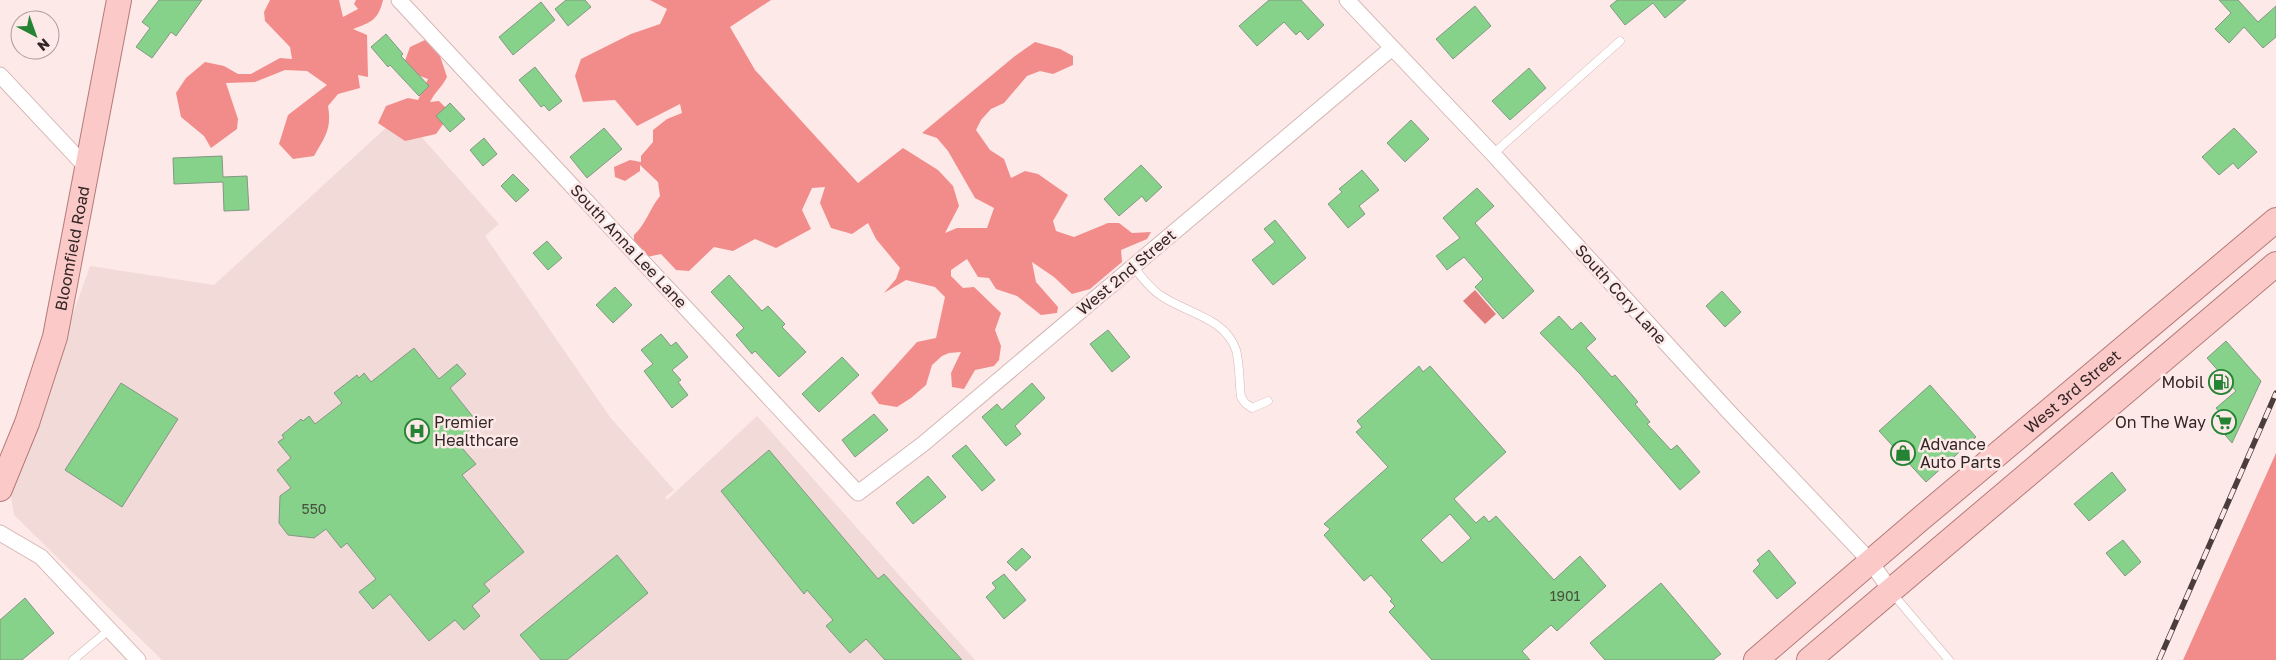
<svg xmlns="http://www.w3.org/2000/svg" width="2276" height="660" viewBox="0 0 2276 660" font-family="'Golos Text',sans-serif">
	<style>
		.built { fill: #f2dad8 }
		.forest { fill: #f28c8a }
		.water { fill: #e17c7a }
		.building { fill: #86d28b; stroke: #839784; fill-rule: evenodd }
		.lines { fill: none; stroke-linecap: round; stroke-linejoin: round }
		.service-casing { stroke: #d5b6b4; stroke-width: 9 }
		.minor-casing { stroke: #d5b6b4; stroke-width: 17 }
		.primary-casing { stroke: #b37a78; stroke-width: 26 }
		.service { stroke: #fff; stroke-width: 8 }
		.minor { stroke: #fff; stroke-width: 15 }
		.primary { stroke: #fbcac8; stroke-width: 24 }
		.rail-casing { stroke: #4a3d3c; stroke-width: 5.5 }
		.rail { stroke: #fde9e8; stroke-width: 4; stroke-dasharray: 11; stroke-linecap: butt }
		.labels { text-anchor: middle; stroke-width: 5; stroke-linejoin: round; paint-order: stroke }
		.number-label { font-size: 14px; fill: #47513e }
		.street-label { font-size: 16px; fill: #322625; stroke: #fde9e8 }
		.poi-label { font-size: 16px; fill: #322625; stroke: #fde9e8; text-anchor: end }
	</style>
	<rect width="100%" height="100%" fill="#fde9e8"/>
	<path class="built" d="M 401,114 L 499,224 L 485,236 L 610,417 L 674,490 L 665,497 L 667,500 L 757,416 L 975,660 L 162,660 L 14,515 L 10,491 L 90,266 L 214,285 Z"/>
	<path class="forest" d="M 270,0 L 339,0 L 343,17 L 358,9 L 354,4 L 356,0 L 383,0 C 378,20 372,22 353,29 L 367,35 L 368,77 L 358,75 L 360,88 L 338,94 L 328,106 C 332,129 325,137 314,156 L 293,159 L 279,144 L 288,115 L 327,85 L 307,71 L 285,70 L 255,82 L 226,83 L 238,119 L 237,129 L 211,148 L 204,136 L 181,117 L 176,93 L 186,78 L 205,62 L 224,66 L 238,74 L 251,74 L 280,58 L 292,59 L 290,47 L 265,21 L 264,12 Z
		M 650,0 L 771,0 L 730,27 L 755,70 L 858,183 L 903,148 L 938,170 L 953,186 L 959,206 L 945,233 L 957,228 L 987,228 L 994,208 L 975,198 L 948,151 L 937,138 L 922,133 L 1015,56 L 1035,42 L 1060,49 L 1073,56 L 1073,65 L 1053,74 L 1040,71 L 1027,76 L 1004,103 L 991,109 L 981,120 L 976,130 L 990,150 L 1004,159 L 1011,178 L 1025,171 L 1038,174 L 1068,195 L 1053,221 L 1056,231 L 1074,237 L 1108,223 L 1119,223 L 1132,233 L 1151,232 L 1147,239 L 1121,250 L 1122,262 L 1090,289 L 1072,294 L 1054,277 L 1032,262 L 1036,282 L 1058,307 L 1057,313 L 1041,315 L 1017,296 L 996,289 L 989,278 L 978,277 L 967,259 L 951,270 L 951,276 L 963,288 L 974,287 L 1001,313 L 995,330 L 1001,346 L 999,360 L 994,366 L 975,370 L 964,389 L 952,387 L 951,373 L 961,352 L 949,353 L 942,356 L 932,365 L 926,385 L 911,398 L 897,407 L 879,404 L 871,393 L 917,342 L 936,338 L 945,297 L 935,287 L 906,280 L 884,293 L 896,279 L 900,268 L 876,239 L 868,223 L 852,234 L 831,228 L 820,203 L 825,187 L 812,188 L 802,210 L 811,229 L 776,248 L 755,239 L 733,251 L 714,247 L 689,271 L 676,270 L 661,254 L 633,260 L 634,235 C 646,224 650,208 660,196 L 658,182 L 640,165 L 640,171 L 625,181 L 615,177 L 614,167 L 630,160 L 641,162 L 641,156 L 653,142 L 653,130 L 667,119 L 682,113 L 680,104 L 637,126 L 615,100 L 583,102 L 575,76 L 581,59 L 631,34 L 660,24 L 667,9 Z
		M 425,40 L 440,56 L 447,77 C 442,87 435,92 430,102 L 439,101 L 451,113 L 436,134 L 405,141 L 378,123 L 386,106 L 408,98 L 418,100 L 428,79 L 402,69 L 410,47 Z
		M 2276,453 L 2276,660 L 2183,660 Z"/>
	<path class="water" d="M 1475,290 L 1496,314 L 1485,324 L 1463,301 Z"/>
	<path class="building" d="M 159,0 L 202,0 L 176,36 L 171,32 L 152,58 L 136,47 L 150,28 L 142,22 Z
		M 566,0 L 585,0 L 591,7 L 568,26 L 555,9 Z
		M 1269,0 L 1301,0 L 1324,25 L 1308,40 L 1300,31 L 1296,35 L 1284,22 L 1257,46 L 1239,26 Z
		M 1617,0 L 1686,0 L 1665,18 L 1653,3 L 1625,25 L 1610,6 Z
		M 2219,0 L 2238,0 L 2258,22 L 2276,6 L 2276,37 L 2263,48 L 2244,27 L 2229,43 L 2215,29 L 2231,13 Z
		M 541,2 L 555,20 L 513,55 L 499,37 Z
		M 1475,6 L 1491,26 L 1453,59 L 1436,39 Z
		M 386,34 L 403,54 L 401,56 L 429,86 L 419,96 L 390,65 L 388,67 L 371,47 Z
		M 535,67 L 562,101 L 549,111 L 544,105 L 541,107 L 519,80 Z
		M 1529,68 L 1546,88 L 1510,120 L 1492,101 Z
		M 450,103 L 465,119 L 450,132 L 436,116 Z
		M 1411,120 L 1429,139 L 1405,162 L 1387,143 Z
		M 604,128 L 622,149 L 587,178 L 570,157 Z
		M 2234,128 L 2257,152 L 2238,169 L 2233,163 L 2219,175 L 2202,157 Z
		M 484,138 L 497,154 L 483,166 L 470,150 Z
		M 222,156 L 223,177 L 247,176 L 249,210 L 224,211 L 223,182 L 174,184 L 173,158 Z
		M 1141,165 L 1162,187 L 1146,202 L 1142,196 L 1119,216 L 1104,199 Z
		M 1362,170 L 1379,190 L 1359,206 L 1365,214 L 1348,228 L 1328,204 L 1342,192 L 1339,189 Z
		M 513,174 L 529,190 L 516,202 L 501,186 Z
		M 1477,188 L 1494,206 L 1475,223 L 1534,291 L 1503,319 L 1475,287 L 1483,279 L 1464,257 L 1447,270 L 1436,256 L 1460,238 L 1443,218 Z
		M 1275,220 L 1306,258 L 1273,285 L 1252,260 L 1275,242 L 1264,229 Z
		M 547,241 L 562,258 L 548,270 L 533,253 Z
		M 729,275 L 762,311 L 768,306 L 785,324 L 782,327 L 806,352 L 779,377 L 755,351 L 752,354 L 736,335 L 744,328 L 711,292 Z
		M 615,287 L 632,305 L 613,323 L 596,305 Z
		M 1722,291 L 1741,312 L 1725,327 L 1706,306 Z
		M 1559,316 L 1572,330 L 1581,322 L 1596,339 L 1586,348 L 1612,377 L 1615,375 L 1638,402 L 1635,404 L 1650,422 L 1647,424 L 1671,450 L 1677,445 L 1700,472 L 1680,490 L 1580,374 L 1540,333 Z
		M 1108,330 L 1130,357 L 1112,372 L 1090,344 Z
		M 661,334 L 671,346 L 676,342 L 688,357 L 672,370 L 681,380 L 678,382 L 688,395 L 672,408 L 644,371 L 653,364 L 641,350 Z
		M 2226,341 L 2261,381 L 2232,443 L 2214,422 L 2222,415 L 2216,408 L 2236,391 L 2207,358 Z
		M 414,348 L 439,379 L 457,364 L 466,374 L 450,388 L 478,423 L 456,441 L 476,464 L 462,475 L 524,552 L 484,584 L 490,591 L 472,606 L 480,616 L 464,630 L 455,620 L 429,641 L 390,594 L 373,609 L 359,592 L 376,579 L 347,543 L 341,548 L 326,529 L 314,538 L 288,535 L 279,523 L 280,496 L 291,488 L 277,470 L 291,458 L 278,442 L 284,438 L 282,435 L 301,419 L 303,421 L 309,416 L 315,424 L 342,403 L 334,393 L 357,375 L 359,378 L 364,373 L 371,382 Z
		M 842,357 L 859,375 L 819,412 L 802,394 Z
		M 1419,366 L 1423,372 L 1430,366 L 1506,452 L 1454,499 L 1476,523 L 1484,516 L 1489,522 L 1496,516 L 1554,580 L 1580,556 L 1606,586 L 1557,631 L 1551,625 L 1522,651 L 1530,660 L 1432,660 L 1389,612 L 1395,606 L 1390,601 L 1392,599 L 1371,575 L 1364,581 L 1324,535 L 1330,529 L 1324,524 L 1388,467 L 1356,432 L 1362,427 L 1357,421 ZM 1450,514 L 1471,538 L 1442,563 L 1421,540 Z
		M 121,383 L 178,419 L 122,507 L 65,470 Z
		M 1032,383 L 1045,398 L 1015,426 L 1021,434 L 1006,446 L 982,417 L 997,404 L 1002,410 Z
		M 1930,385 L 1976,437 L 1926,482 L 1879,431 Z
		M 874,414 L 888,430 L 855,457 L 842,440 Z
		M 966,445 L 995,480 L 982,491 L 952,456 Z
		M 769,450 L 878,579 L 884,574 L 962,660 L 885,660 L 866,639 L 850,653 L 826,626 L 833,620 L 807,590 L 804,594 L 721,491 Z
		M 2112,472 L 2126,490 L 2089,521 L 2074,504 Z
		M 928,476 L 946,497 L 913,524 L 896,503 Z
		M 2123,540 L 2141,562 L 2125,576 L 2106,553 Z
		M 1022,548 L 1031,557 L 1016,571 L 1007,562 Z
		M 1769,550 L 1796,583 L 1777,599 L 1753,571 L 1760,564 L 1757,560 Z
		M 617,555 L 648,593 L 567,660 L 541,660 L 520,635 Z
		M 1004,574 L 1026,600 L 1004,619 L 986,597 L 996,588 L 992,583 Z
		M 1661,583 L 1721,654 L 1713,660 L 1605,660 L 1590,643 Z
		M 25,598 L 54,633 L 22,660 L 0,660 L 0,620 Z"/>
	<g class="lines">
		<defs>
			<path id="service" d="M 1493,154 L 1620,41
				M 1133,266 C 1141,276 1149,288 1160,295 C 1185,313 1225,317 1236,350 C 1240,365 1239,381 1241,397 L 1245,403 L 1252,408 L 1268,401
				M 1892,593 L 1949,660
				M 73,660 L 110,629"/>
			<path id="minor" d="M 399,0 L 858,493 L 923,444 L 1392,48
				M 1347,0 L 1493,154 L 1729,412 L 1870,561 L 1891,591
				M 0,75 L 88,169
				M 0,533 L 41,557 L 138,660"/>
			<g id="primary">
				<path id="s1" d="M 0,489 L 27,423 L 55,337 L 119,0"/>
				<path id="s2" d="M 1756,660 L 1918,521 L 2276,220"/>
				<path d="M 1809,660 L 2276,264"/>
			</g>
		</defs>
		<use href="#service" class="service-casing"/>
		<use href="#minor" class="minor-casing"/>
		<use href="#primary" class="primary-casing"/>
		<use href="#service" class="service"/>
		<use href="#minor" class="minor"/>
		<use href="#primary" class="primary"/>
		<defs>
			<path id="rail" d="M 2159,660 L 2276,393"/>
		</defs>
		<use href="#rail" class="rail-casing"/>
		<use href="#rail" class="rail"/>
	</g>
	<defs>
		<symbol id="fuel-ring" viewBox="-11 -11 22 22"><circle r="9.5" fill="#fde9e8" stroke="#258334" stroke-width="1.5"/><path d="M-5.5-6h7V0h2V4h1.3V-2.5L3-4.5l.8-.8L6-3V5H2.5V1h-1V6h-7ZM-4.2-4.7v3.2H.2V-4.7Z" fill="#258334"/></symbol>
		<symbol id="supermarket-ring" viewBox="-11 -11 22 22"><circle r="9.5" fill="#fde9e8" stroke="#258334" stroke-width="1.5"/><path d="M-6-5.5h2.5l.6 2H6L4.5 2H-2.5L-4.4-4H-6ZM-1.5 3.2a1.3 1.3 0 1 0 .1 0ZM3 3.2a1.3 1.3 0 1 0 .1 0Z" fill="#258334"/></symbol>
		<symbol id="hospital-ring" viewBox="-11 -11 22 22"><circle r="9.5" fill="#fde9e8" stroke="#258334" stroke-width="1.5"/><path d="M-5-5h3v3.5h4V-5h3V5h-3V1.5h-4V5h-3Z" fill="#258334"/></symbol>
		<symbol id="shop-ring" viewBox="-11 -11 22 22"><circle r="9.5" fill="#fde9e8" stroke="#258334" stroke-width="1.5"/><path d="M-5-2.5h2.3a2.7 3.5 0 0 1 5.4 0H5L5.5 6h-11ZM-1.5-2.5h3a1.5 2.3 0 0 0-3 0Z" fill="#258334"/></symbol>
	</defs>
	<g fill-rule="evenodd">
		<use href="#fuel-ring" x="2207" y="368" width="28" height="28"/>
		<use href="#supermarket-ring" x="2210" y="408" width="28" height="28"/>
		<use href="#hospital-ring" x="403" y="417" width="28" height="28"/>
		<use href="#shop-ring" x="1889" y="439" width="28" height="28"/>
	</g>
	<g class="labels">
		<g class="number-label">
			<text x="314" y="514">550</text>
			<text x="1565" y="601">1901</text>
		</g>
		<g class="street-label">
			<text transform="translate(629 246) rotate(47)" y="6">South Anna Lee Lane</text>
			<text dy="6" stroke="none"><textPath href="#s1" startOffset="252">Bloomfield Road</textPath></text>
			<text transform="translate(1126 272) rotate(-40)" y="6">West 2nd Street</text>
			<text transform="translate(1621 294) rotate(48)" y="6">South Cory Lane</text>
			<text dy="6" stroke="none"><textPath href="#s2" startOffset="415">West 3rd Street</textPath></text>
		</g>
		<g class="poi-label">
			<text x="2204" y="388">Mobil</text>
			<text x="434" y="428" text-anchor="start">Premier<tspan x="434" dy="18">Healthcare</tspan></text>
			<text x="2206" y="428">On The Way</text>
			<text x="1920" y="450" text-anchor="start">Advance<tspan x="1920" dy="18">Auto Parts</tspan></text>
		</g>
	</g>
	<g transform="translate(35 35) rotate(139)"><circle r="24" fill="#fde9e8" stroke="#ac9b9a"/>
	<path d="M0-4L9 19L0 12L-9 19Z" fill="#258334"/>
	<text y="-8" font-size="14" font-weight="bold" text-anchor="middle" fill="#322625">N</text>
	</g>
</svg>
